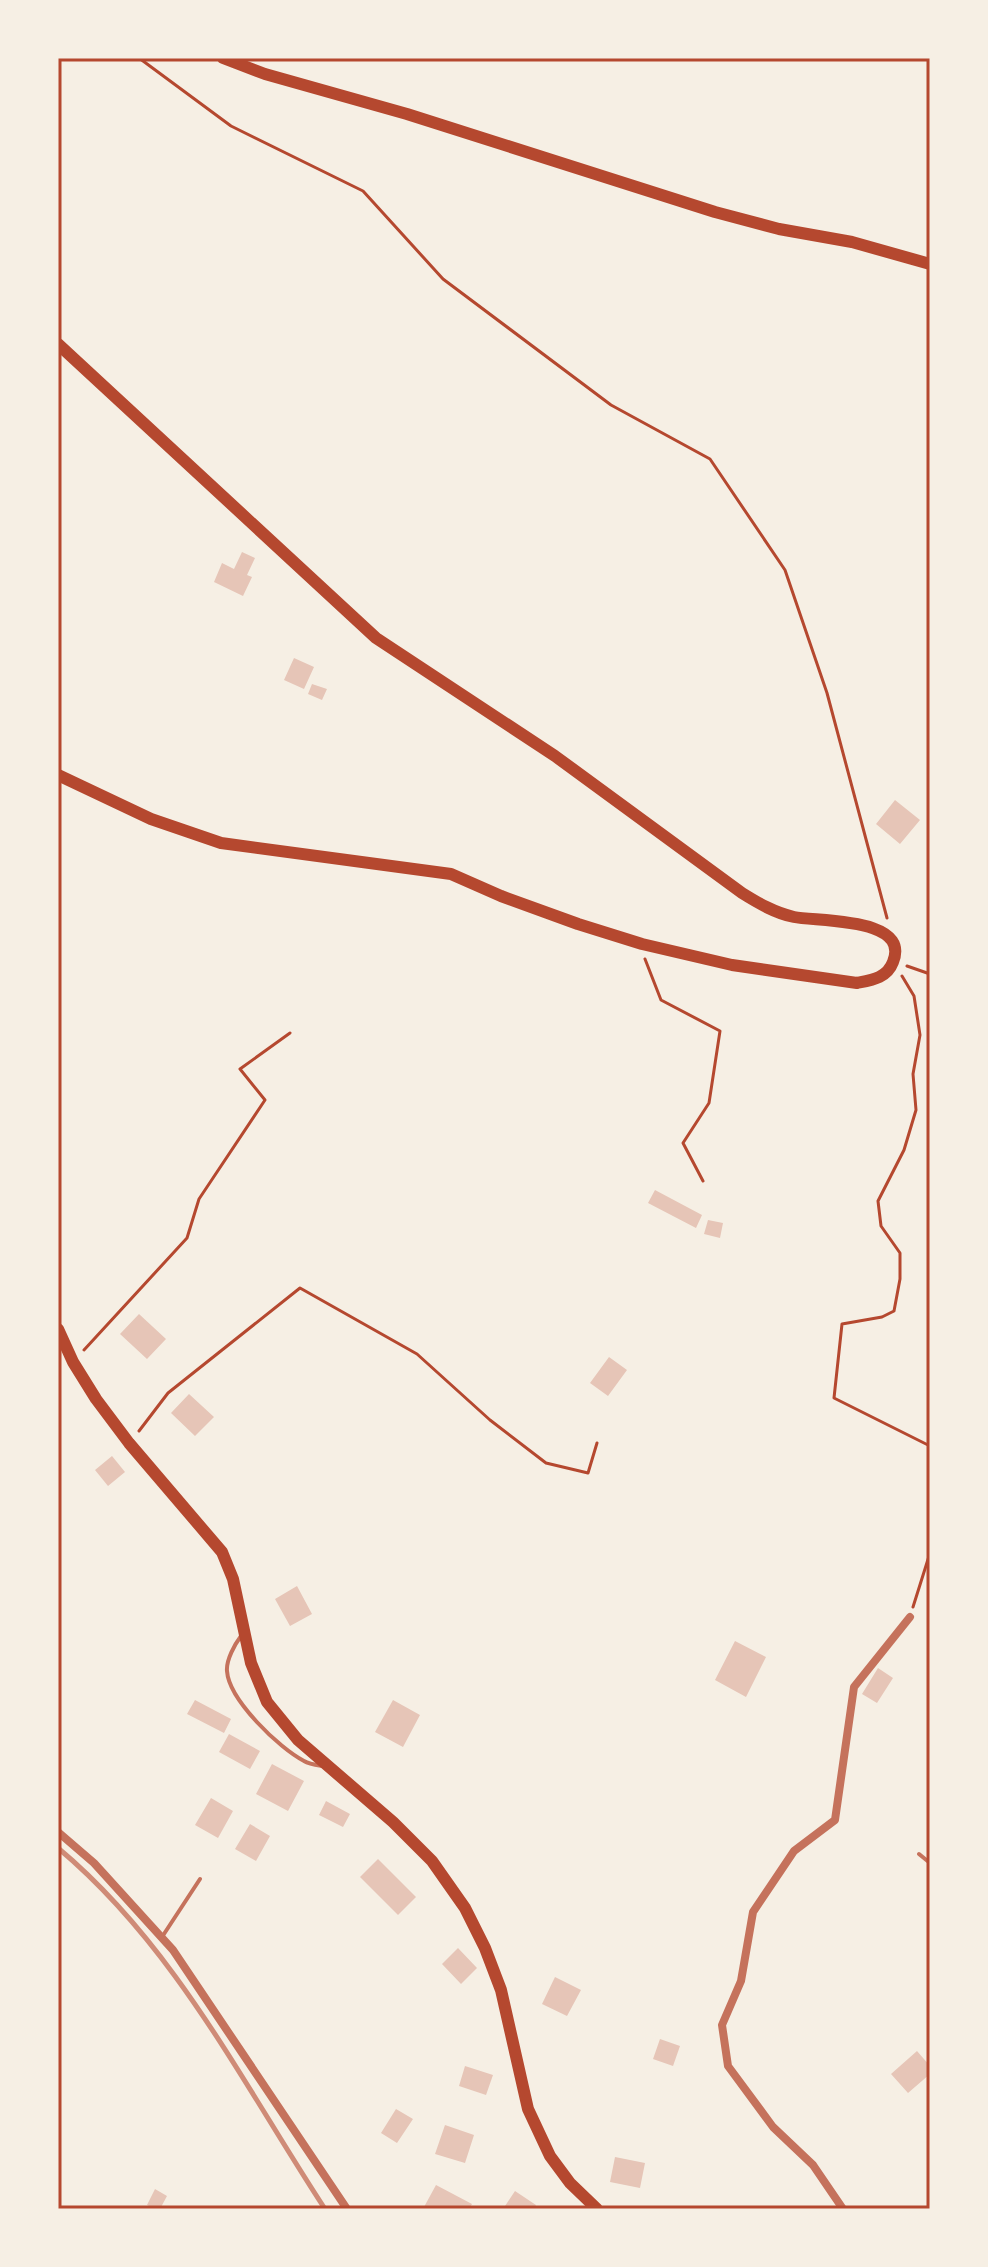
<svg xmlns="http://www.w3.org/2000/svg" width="988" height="2267" viewBox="0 0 988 2267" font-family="'PT Sans',sans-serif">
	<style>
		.building { fill: #e6c5b7 }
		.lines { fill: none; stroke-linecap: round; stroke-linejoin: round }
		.path { stroke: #b5482f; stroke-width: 3 }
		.service { stroke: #c5725c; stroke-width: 4 }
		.minor { stroke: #c5725c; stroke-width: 8 }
		.secondary { stroke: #b5482f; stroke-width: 12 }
		.rail { stroke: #cf8b77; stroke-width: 5 }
		.neatline { fill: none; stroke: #b5482f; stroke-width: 3 }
	</style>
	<rect width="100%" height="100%" fill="#f6efe4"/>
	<path class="building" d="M 242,552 L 255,558 L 247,575 L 252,577 L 243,596 L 214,582 L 222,563 L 234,569 Z
		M 294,658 L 314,667 L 304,689 L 284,680 Z
		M 312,684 L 327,689 L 322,700 L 308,694 Z
		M 895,800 L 920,820 L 900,844 L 876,824 Z
		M 655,1190 L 702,1215 L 696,1228 L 648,1203 Z
		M 708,1220 L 723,1223 L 720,1238 L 704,1234 Z
		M 139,1314 L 166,1339 L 147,1359 L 120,1334 Z
		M 609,1357 L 627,1370 L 608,1396 L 590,1383 Z
		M 189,1394 L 214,1417 L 195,1436 L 171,1413 Z
		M 112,1456 L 125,1472 L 108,1486 L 95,1470 Z
		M 297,1586 L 312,1614 L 290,1626 L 275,1599 Z
		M 735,1641 L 766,1657 L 746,1697 L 715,1680 Z
		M 878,1668 L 893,1678 L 877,1703 L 862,1694 Z
		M 195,1700 L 231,1719 L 224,1733 L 187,1714 Z
		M 393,1700 L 420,1715 L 403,1747 L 375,1732 Z
		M 229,1734 L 260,1751 L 250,1769 L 219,1752 Z
		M 272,1764 L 304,1781 L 288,1811 L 256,1794 Z
		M 211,1798 L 233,1811 L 218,1838 L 195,1825 Z
		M 326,1801 L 350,1814 L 343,1827 L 319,1815 Z
		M 250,1824 L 270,1836 L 256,1861 L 235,1849 Z
		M 378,1859 L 416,1897 L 398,1915 L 360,1877 Z
		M 458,1948 L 477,1968 L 461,1984 L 442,1964 Z
		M 555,1977 L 581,1990 L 567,2016 L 542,2004 Z
		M 660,2039 L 680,2046 L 673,2066 L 653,2059 Z
		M 917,2051 L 930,2066 L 930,2074 L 908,2093 L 891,2074 Z
		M 465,2066 L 493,2075 L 486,2095 L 459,2086 Z
		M 396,2109 L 413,2119 L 397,2143 L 381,2133 Z
		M 445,2125 L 474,2135 L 465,2163 L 435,2154 Z
		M 615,2157 L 645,2163 L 640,2188 L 610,2182 Z
		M 436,2185 L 472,2204 L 469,2209 L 428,2209 L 424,2207 Z
		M 155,2189 L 167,2196 L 160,2209 L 155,2209 L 147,2205 Z
		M 515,2191 L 536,2205 L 534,2209 L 503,2209 Z"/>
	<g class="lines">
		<path class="path" d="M 139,58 L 231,126 L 363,191 L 443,279 L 611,405 L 710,459 L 785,570 L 827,693 L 887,918
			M 645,959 L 661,1000 L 720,1031 L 709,1103 L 683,1143 L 703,1181
			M 907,966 L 930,974
			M 902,976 L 914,996 L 920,1035 L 913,1074 L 916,1110 L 904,1150 L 878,1201 L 881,1226 L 900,1253 L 900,1279 L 894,1311 L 882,1317 L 842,1324 L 834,1398 L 930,1446
			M 84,1350 L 187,1238 L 199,1199 L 265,1100 L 240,1069 L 290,1033
			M 139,1431 L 168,1393 L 300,1288 L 417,1354 L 490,1420 L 546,1463 L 588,1473 L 597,1443
			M 913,1607 L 930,1553"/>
		<path class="service" d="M 241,1636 C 235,1644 226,1660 227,1671 C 229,1700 279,1748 304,1761 C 309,1764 316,1765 322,1766
			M 919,1854 L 930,1863
			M 162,1937 L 200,1879"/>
		<path class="minor" d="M 58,1832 L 94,1863 L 173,1950 L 347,2209
			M 843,2209 L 813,2165 L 773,2127 L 728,2066 L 722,2025 L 741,1981 L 753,1912 L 794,1851 L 835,1820 L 854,1687 L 910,1617"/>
		<path class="secondary" d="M 223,58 L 265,74 L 407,114 L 715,212 L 779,229 L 852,242 L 930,264
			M 58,344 L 376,638 L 555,756 L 742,893 C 758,903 775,913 794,917 C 818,922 911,917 893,962 C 887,978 872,980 857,983 L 732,965 L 642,944 L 578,924 L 501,896 L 451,874 L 221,843 L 151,819 L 58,775
			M 58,1329 L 73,1362 L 96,1399 L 129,1443 L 222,1552 L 233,1579 L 251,1663 L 267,1702 L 298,1740 L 393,1822 L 432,1861 L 465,1908 L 485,1948 L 501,1990 L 528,2109 L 550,2156 L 570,2183 L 597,2209"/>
		<path class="rail" d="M 58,1848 C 175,1946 243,2084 325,2209"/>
	</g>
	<rect width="988" height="2267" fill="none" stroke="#f6efe4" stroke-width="120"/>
	<rect x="60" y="60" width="868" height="2147" class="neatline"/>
</svg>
